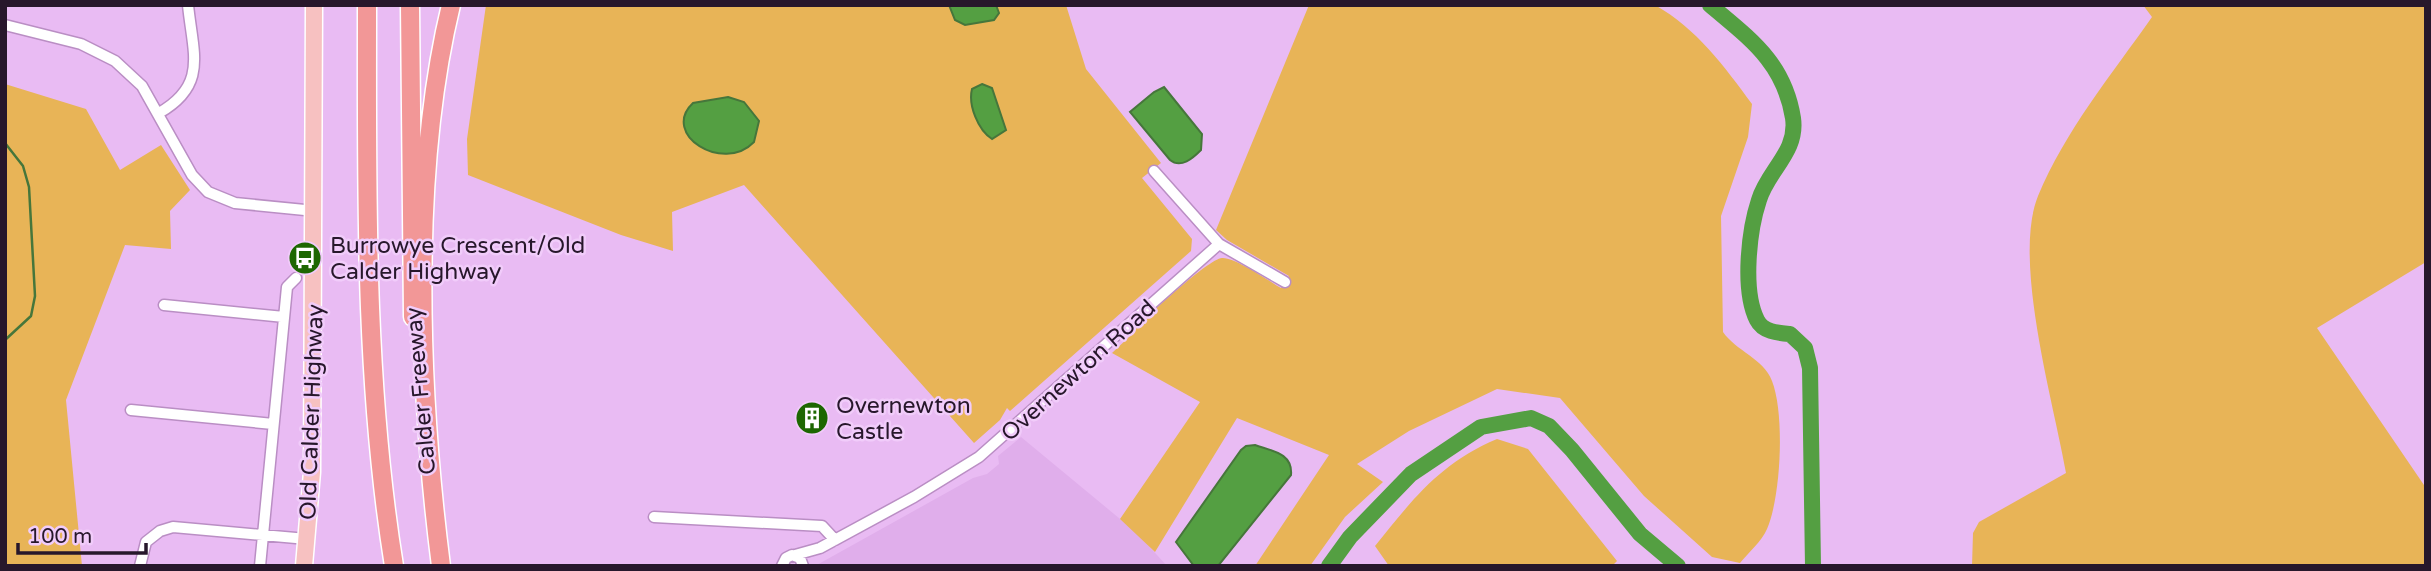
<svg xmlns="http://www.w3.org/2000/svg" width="2431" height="571" viewBox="0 0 2431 571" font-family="'Varela Round',sans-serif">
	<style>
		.built { fill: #e0aeeb }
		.green { fill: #e8b457 }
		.water { fill: #549f42; stroke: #46763b; stroke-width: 2 }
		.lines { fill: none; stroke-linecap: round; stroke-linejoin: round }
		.stream { stroke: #46763b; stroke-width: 2.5 }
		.river { stroke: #549f42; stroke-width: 16 }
		.minor-casing { stroke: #ba8ec4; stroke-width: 13 }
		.primary-casing { stroke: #fff; stroke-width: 19 }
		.motorway-casing { stroke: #fff; stroke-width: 21 }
		.minor { stroke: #fff; stroke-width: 10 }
		.primary { stroke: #f7c1c1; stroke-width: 16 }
		.motorway { stroke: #f29797; stroke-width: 18 }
		.labels { text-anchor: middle; stroke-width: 5; stroke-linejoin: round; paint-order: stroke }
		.poi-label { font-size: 23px; fill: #27172b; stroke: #f1ccfa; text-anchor: start }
		.street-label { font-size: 23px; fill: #27172b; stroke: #f1ccfa }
	</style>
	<rect width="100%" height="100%" fill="#e9bbf3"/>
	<path class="built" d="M 1021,437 L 1137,533 L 1167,566 L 815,566 L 973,478 L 987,474 L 999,464 L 998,456 Z"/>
	<path class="green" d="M 486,5 L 1066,5 L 1086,69 L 1161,163 L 1142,178 L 1192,239 L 1191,251 L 1010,411 L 1007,408 L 1000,420 L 974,443 L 744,185 L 672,212 L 673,251 L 621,235 L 468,175 L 467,139 Z
		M 1309,5 L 1655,5 C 1697,29 1724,66 1752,104 L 1748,137 L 1721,216 L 1723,332 C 1736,351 1763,358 1772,381 C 1785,414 1781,497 1767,529 C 1762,541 1748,553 1740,563 L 1712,557 L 1644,496 L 1560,398 L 1497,389 L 1409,431 L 1357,464 L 1383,482 L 1345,517 L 1310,566 L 1255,566 L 1329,455 L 1237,418 L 1155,552 L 1120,519 L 1200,402 L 1112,353 L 1129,337 L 1132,330 C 1147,317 1208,259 1222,258 C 1235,257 1269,281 1281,288 L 1289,276 L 1227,240 L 1216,230 Z
		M 2143,5 L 2426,5 L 2426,262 L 2317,328 L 2426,488 L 2426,566 L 1972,566 L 1973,533 L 1979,522 L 2066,473 C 2054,404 2012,260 2038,196 C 2065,131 2112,74 2152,17 Z
		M 5,84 L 86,109 L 120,170 L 161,145 L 190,190 L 170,211 L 171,249 L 125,245 L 66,400 L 82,566 L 5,566 Z
		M 1497,439 L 1528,449 L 1617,561 L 1612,566 L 1389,566 L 1375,546 C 1413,499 1440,463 1497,439 Z"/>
	<path class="water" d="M 949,5 L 996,5 L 999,13 L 994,20 L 965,25 L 955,20 Z
		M 982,84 L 992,88 L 1006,130 L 992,139 C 978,130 968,105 972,89 Z
		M 1164,87 L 1202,134 L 1201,150 C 1193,158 1181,169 1170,160 L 1130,112 L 1154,92 Z
		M 728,97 L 744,102 L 759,121 L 754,142 C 723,174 660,134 693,103 Z
		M 1255,445 C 1272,451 1293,453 1291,475 L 1218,566 L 1194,566 L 1176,542 L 1241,450 L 1246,446 Z"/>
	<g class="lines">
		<path class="stream" d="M 5,143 L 23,166 L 29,187 L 35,296 L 31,316 L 5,340"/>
		<path class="river" d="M 1710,5 C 1750,39 1784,62 1793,118 C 1798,152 1768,170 1759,200 C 1749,230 1742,290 1757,320 C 1763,332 1778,333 1790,334 L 1805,348 L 1810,368 L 1813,566
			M 1329,566 L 1350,537 L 1411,474 L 1481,427 L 1531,418 L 1549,426 L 1572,450 L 1640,534 L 1678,566"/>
		<defs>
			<path id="minor" d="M 5,25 L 81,44 L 115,61 L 142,86 L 192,175 L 208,192 L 235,203 L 315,211
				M 159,113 C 208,85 193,54 188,5
				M 1154,171 L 1219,244 L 1285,282
				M 164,305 L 284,317
				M 131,410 L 273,424
				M 654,517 L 822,526 L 835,540
				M 795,555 L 820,548 L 914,497 L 979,457 L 1219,244
				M 140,566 L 146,542 L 160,531 L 173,527 L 307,539
				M 260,566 L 287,287 L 296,278
				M 782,566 L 786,558 L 792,555 L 800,558 L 803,566"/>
			<path id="primary" d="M 304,566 L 312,472 L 314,5"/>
			<path id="motorway" d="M 367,5 C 367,193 364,380 394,566
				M 410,5 L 413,317
				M 441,566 C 419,394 410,174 451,5"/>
		</defs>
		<use href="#minor" class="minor-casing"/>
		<use href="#primary" class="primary-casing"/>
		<use href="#motorway" class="motorway-casing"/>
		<use href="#minor" class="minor"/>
		<use href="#primary" class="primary"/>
		<use href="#motorway" class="motorway"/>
	</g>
	<defs>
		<symbol id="bus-disc" viewBox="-11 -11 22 22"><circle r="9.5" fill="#1d6701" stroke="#f1ccfa"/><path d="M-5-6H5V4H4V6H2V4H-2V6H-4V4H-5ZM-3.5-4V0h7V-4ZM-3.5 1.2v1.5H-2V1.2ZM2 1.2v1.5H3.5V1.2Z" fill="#fff"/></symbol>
		<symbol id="building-disc" viewBox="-11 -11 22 22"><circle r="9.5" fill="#1d6701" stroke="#f1ccfa"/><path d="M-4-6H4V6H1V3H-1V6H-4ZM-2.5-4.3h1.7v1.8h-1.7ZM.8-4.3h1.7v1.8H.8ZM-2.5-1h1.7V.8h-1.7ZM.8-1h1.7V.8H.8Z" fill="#fff"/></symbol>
	</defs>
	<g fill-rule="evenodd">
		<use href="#bus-disc" x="286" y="239" width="38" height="38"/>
		<use href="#building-disc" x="793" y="399" width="38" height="38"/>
	</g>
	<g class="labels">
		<g class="poi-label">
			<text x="330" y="253">Burrowye Crescent/Old<tspan x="330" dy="26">Calder Highway</tspan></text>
			<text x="836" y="413">Overnewton<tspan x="836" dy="26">Castle</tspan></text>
		</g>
		<g class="street-label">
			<text transform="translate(1078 370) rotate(-42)" y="8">Overnewton Road</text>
			<text transform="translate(420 391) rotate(-95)" y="8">Calder Freeway</text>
			<text transform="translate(311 412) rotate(-88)" y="8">Old Calder Highway</text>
		</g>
	</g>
	<rect width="2431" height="571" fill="none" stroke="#27172b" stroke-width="14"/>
	<path d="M18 543v10h128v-10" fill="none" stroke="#27172b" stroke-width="3.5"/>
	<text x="28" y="543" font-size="21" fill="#27172b" stroke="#f1ccfa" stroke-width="5" paint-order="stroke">100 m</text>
</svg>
